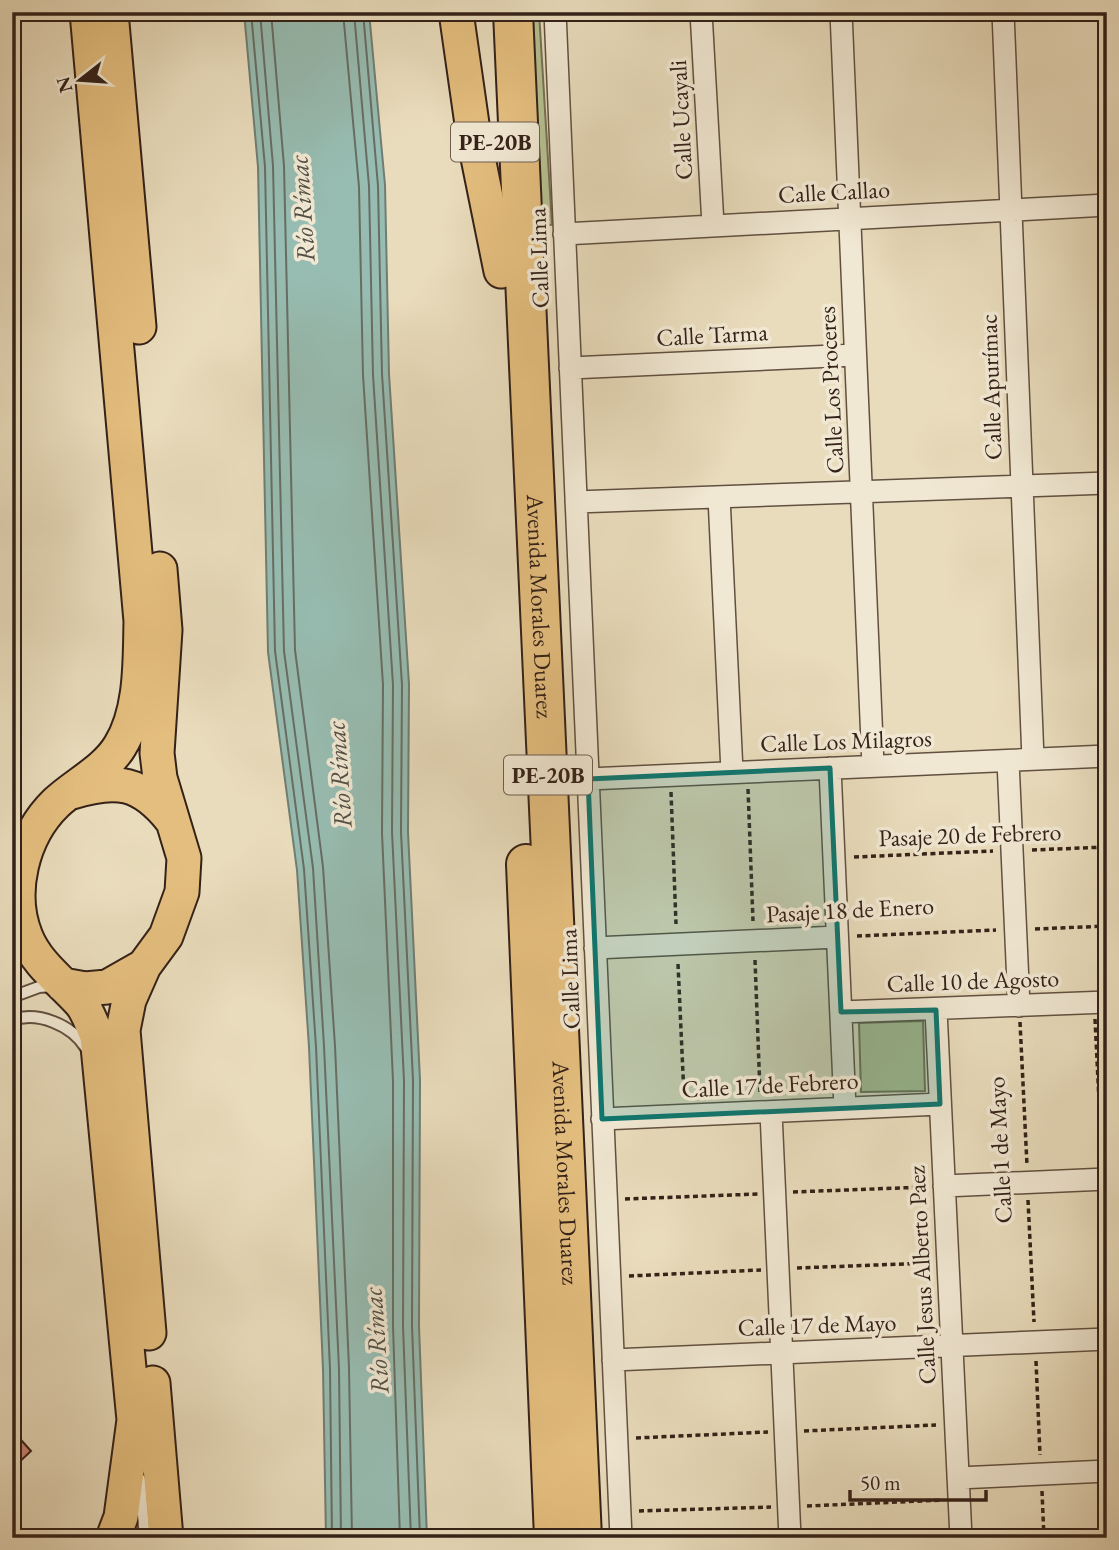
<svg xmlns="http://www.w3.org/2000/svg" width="1119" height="1550" viewBox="0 0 1119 1550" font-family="'EB Garamond',serif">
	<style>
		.green { fill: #b6c091; stroke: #757054; stroke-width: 2 }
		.water { fill: #97bcb1; stroke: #6f7e74; stroke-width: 2 }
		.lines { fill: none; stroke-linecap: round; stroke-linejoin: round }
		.shore { stroke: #666e64; stroke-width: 2 }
		.building { fill: #cd8777; stroke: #342118; stroke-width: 2 }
		.lane-casing { stroke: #615041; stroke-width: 14 }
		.street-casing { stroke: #615041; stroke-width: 24 }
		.primary-casing { stroke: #342118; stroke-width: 37 }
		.highway-casing { stroke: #342118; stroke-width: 42 }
		.path { stroke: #342118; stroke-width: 3.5; stroke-dasharray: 5 3.5; stroke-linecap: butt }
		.lane { stroke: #f1e8d3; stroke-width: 10 }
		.street { stroke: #f1e8d3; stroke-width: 21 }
		.primary { stroke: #e4be7e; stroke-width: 33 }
		.highway { stroke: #e4be7e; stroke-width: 38 }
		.marked { fill: #0f766e; fill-opacity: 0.2; stroke: #0f766e; stroke-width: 5; stroke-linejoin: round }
		.labels { text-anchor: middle; stroke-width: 7; stroke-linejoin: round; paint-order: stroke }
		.shield { fill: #f1e8d3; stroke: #6d5d50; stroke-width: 2 }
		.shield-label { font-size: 23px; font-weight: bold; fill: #342118 }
		.street-label { font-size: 24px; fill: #342118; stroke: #f1e8d3 }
		.water-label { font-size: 26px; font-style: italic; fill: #525046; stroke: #f1e8d3 }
	</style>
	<rect width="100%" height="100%" fill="#e9dcbc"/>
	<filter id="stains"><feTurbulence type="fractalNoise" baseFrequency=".00286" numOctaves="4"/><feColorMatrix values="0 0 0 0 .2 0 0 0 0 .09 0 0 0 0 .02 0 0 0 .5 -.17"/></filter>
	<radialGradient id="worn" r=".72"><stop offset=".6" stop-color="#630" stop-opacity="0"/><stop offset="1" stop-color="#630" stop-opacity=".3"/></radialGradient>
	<path class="green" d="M 526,12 L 539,12 L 552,225 L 538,224 Z
		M 923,1021 L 925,1091 L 861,1092 L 859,1023 Z"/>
	<path class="water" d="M 244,12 L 369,12 L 385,185 L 389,374 L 409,684 L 408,832 L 420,1080 L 419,1326 L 427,1538 L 326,1538 L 323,1369 L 309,1047 L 297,870 L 268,652 L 258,167 Z"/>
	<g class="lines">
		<path class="shore" d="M 251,12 L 265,167 L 275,651 L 304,869 L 316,1047 L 330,1369 L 332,1538
			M 260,12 L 273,166 L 284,651 L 313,868 L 324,1046 L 339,1369 L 341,1538
			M 271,12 L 284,166 L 295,650 L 323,867 L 335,1046 L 349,1368 L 352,1538
			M 343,12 L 359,187 L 363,375 L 383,685 L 382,833 L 393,1081 L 393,1326 L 400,1538
			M 354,12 L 369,186 L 373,375 L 393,685 L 392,832 L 404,1081 L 403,1326 L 411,1538
			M 363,12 L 378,186 L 382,374 L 402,685 L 401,832 L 413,1080 L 412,1326 L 420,1538"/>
	</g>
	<path class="building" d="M 12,1430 L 31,1451 L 12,1469 Z"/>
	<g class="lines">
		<defs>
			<path id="lane" d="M 12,997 L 39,987 L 53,986
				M 12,1020 C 38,1011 72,1025 86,1048
				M 140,1479 L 145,1538"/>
			<path id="street" d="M 555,12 L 621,1538
				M 701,12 L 713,225
				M 841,12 L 873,766
				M 1003,12 L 1033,759
				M 564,234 L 1107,205
				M 570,368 L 855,355
				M 719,497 L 732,772
				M 576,502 L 1107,483
				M 1008,761 L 1019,1006
				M 830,768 L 845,1108
				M 588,779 L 1107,756
				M 595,948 L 837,937
				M 936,1010 L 961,1538
				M 841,1012 L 1107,1002
				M 771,1112 L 790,1538
				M 602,1119 L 940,1104
				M 944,1186 L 1107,1179
				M 613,1360 L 1107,1339
				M 958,1478 L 1107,1471"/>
			<path id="primary" d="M 87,12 L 141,621 C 140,661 142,710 120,746 C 105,771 76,784 56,803 C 22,836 8,893 26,937 C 37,964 61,981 80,1002 C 88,1011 92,1025 97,1036 L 134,1420 L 121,1517 L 113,1538
				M 111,12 L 139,327
				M 456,12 L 474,138 L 501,271
				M 72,792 C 117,778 141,782 171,819
				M 144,966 L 129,1000 L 123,1030 L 149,1333
				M 63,985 L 85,989 L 107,987 L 144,966 L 166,936 L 182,892 L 184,858 L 160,778 L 157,753 L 165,630 L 160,569
				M 153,1383 L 166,1538"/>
			<g id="highway">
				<path id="s1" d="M 513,12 L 582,1538"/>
				<path d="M 526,864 L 554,1538"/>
			</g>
		</defs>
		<use href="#lane" class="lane-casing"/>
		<use href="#street" class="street-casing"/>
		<use href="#primary" class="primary-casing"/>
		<use href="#highway" class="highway-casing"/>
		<path class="path" d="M 748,789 L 753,921
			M 671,792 L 676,924
			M 1032,850 L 1107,847
			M 854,857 L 993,851
			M 1035,929 L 1107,926
			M 857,936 L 996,930
			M 755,960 L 760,1092
			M 678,964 L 684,1096
			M 1095,1019 L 1102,1162
			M 1020,1022 L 1027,1165
			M 793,1192 L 926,1187
			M 1103,1197 L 1107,1284
			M 625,1199 L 758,1194
			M 1028,1200 L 1034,1322
			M 797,1268 L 929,1263
			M 629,1276 L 761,1270
			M 1036,1361 L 1040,1455
			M 804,1431 L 936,1425
			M 636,1438 L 768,1432
			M 1042,1491 L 1044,1538
			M 807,1506 L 943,1500
			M 639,1511 L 771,1507"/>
		<use href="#lane" class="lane"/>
		<use href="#street" class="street"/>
		<use href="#primary" class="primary"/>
		<use href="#highway" class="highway"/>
	</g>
	<path class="marked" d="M 830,768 L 841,1012 L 936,1010 L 940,1104 L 602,1119 L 588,779 Z"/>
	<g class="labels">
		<g class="shield">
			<rect x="451" y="122.5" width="88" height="39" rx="5"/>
			<rect x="504" y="755.5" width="88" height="39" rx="5"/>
		</g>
		<g class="shield-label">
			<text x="495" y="150">PE-20B</text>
			<text x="548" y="783">PE-20B</text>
		</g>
		<g class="street-label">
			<text transform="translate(681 120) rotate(-93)" y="8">Calle Ucayali</text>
			<text transform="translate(834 192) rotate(-3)" y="8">Calle Callao</text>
			<text transform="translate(539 258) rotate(-92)" y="8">Calle Lima</text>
			<text transform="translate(712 335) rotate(-3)" y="8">Calle Tarma</text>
			<text transform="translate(991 387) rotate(-92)" y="8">Calle Apurímac</text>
			<text transform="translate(831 390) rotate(-93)" y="8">Calle Los Proceres</text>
			<text dy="8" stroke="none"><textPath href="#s1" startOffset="595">Avenida Morales Duarez</textPath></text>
			<text transform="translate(846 741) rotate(-2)" y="8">Calle Los Milagros</text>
			<text transform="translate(970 835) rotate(-2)" y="8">Pasaje 20 de Febrero</text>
			<text transform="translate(850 910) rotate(-3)" y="8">Pasaje 18 de Enero</text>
			<text transform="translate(570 979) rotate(-92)" y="8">Calle Lima</text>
			<text transform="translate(973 981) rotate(-2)" y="8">Calle 10 de Agosto</text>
			<text transform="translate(770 1085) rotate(-3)" y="8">Calle 17 de Febrero</text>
			<text transform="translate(1000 1150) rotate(-93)" y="8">Calle 1 de Mayo</text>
			<text dy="8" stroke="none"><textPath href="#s1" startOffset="1162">Avenida Morales Duarez</textPath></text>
			<text transform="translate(922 1275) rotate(-93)" y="8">Calle Jesus Alberto Paez</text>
			<text transform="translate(817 1325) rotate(-2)" y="8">Calle 17 de Mayo</text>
		</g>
		<g class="water-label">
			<text transform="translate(302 209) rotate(-94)" y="9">Río Rímac</text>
			<text transform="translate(339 775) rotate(-94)" y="9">Río Rímac</text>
			<text transform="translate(376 1341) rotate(-94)" y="9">Río Rímac</text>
		</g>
	</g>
	<rect width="1119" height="1550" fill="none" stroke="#e9dcbc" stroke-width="42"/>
	<rect x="14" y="14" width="1091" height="1522" fill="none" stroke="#342118" stroke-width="3.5"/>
	<rect x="21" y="21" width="1077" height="1508" fill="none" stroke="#342118" stroke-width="2"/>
	<g transform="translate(80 80) rotate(253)" stroke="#f1e8d3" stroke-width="5" paint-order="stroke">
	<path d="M0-5L12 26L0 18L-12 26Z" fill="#342118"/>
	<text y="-10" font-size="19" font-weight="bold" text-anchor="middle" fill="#342118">N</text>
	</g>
	<path d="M850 1490v10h136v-10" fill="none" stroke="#342118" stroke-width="3.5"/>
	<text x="860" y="1490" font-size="21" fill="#342118" stroke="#f1e8d3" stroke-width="5" paint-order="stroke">50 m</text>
	<rect width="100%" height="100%" filter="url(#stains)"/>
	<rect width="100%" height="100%" fill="url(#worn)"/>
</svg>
